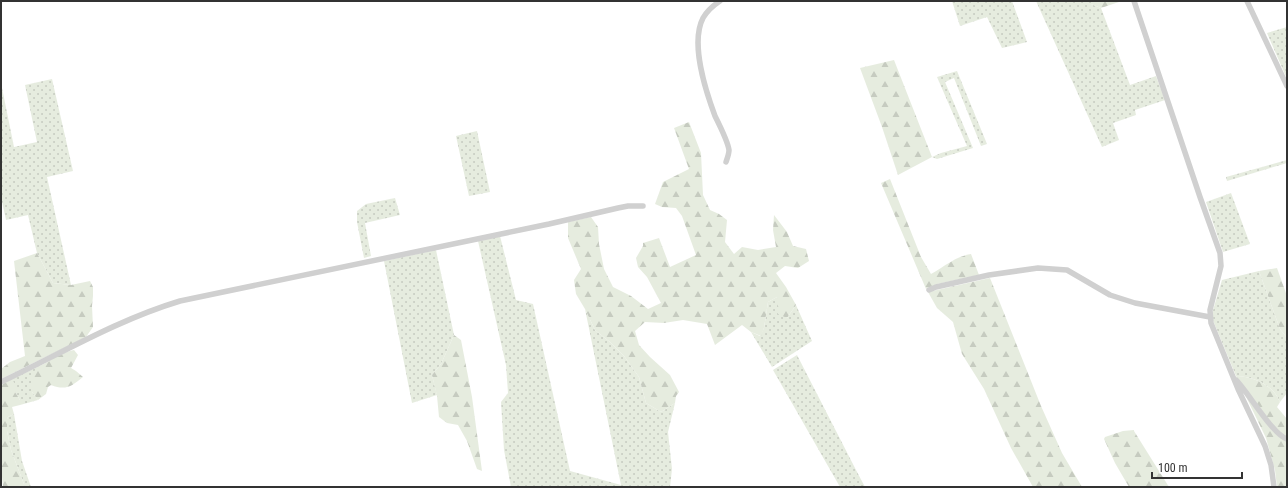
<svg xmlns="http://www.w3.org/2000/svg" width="1288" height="488" viewBox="0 0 1288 488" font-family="'Roboto Condensed',sans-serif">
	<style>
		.grass { fill: url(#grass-dots) }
		.forest { fill: url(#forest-firs) }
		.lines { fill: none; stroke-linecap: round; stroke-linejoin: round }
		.minor { stroke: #d0d0d0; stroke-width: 5.5 }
	</style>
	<defs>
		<pattern id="grass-dots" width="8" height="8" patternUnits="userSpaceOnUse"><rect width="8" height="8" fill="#e6ecdf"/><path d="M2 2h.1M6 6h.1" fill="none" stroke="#c6cbc0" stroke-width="1.8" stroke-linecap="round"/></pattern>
		<pattern id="forest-firs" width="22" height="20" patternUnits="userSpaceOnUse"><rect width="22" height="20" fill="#e6ecdf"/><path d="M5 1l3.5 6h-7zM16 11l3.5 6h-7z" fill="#c6cbc0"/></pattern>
	</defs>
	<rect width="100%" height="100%" fill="#fff"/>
	<path class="grass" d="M 952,1 L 1012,1 L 1027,42 L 1002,48 L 987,17 L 960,26 Z
		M 1036,1 L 1091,1 L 1091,4 L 1101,8 L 1130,85 L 1156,76 L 1165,100 L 1135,110 L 1136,115 L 1113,123 L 1119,140 L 1102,147 Z
		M 1287,27 L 1287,79 L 1267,33 Z
		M 957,71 L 987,144 L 981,146 L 954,78 L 945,82 L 973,148 L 937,159 L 932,157 L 941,153 L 967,146 L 937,77 Z
		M 52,79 L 73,171 L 47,177 L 71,285 L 53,283 L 37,253 L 28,215 L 6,220 L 1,197 L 1,83 L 14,147 L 37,142 L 25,85 Z
		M 477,131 L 490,192 L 469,196 L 456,136 Z
		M 1287,160 L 1287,163 L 1227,181 L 1226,177 Z
		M 1231,193 L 1250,244 L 1223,252 L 1206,202 Z
		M 395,198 L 400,215 L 365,223 L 371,256 L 364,258 L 357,222 L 357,211 L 366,204 Z
		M 500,236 L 516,300 L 533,304 L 570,471 L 621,485 L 585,309 L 595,330 L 610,342 L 624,356 L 639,377 L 646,403 L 661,412 L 675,403 L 668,432 L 672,469 L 670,487 L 511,487 L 504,450 L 501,402 L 508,393 L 506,365 L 478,241 Z
		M 436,250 L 454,335 L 441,364 L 432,375 L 437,395 L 412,403 L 384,261 Z
		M 1259,271 L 1280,329 L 1287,338 L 1287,393 L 1280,402 C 1278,398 1275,392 1271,389 C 1262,381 1248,376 1236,376 L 1212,318 L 1213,310 L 1222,280 Z
		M 777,297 L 787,318 L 796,305 L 812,341 L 772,367 L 751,332 L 760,336 L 764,328 L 768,302 Z
		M 797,355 L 856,470 L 865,487 L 840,487 L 773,370 Z
		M 48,362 L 32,392 L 38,400 L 20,405 L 20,400 L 15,392 L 12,379 Z
		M 14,414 L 22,461 L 31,487 L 25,487 L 11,450 L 7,431 L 7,419 L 8,417 Z"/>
	<path class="forest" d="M 1091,1 L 1122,1 L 1101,8 L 1091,4 Z
		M 894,60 L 932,157 L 898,175 L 882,127 L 860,68 Z
		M 689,122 L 701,153 L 703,195 L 710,210 L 719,214 L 727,220 L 725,242 L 734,254 L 742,247 L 758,250 L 776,247 L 773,230 L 774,215 L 787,232 L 793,246 L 806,249 L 809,261 L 798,268 L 785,266 L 776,273 L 786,287 L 796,305 L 787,318 L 778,314 L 777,297 L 768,302 L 764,328 L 761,336 L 751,332 L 742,325 L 715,345 L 707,324 L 683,320 L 664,323 L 645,322 L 635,331 L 639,345 L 650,357 L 670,375 L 679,392 L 676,396 L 675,403 L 661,412 L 646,403 L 639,377 L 624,356 L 610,342 L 595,330 L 585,309 L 576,294 L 574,280 L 581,269 L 568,238 L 568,222 L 591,217 L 598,227 L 599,244 L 604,269 L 613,287 L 631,296 L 648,309 L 661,303 L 647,277 L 638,267 L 636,258 L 643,246 L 643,243 L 659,238 L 670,267 L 696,255 L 682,216 L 676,208 L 662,207 L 655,204 L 663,182 L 689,169 L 674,128 Z
		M 890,179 L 921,257 L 931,274 C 944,267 956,256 971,254 L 979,275 L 937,284 L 926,289 L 881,183 Z
		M 37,253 L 53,283 L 71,285 L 90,281 L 93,287 L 93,296 L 92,306 L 93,327 L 86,337 L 1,379 L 1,369 L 10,362 L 25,356 L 14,261 Z
		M 1277,268 L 1287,296 L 1287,338 L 1280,329 L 1259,271 Z
		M 990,278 L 1041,406 L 1062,453 L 1082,487 L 1033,487 L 1011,448 L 984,389 L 962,354 L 953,322 L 937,308 L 928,292 Z
		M 454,335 L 461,340 L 472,397 L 482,471 L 477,469 L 467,441 L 458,425 L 447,423 L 439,417 L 437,396 L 432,375 L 441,364 Z
		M 74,350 L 78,355 L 71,368 L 76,371 L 83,377 C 72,386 66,391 51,385 L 48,387 L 46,394 L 38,400 L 32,392 L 31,383 L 33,372 C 44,364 61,352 74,350 Z
		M 1236,376 C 1248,376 1262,381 1271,389 C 1275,392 1278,398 1280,402 L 1277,407 L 1287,419 L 1287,486 L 1285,487 L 1277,487 L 1275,470 L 1266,438 Z
		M 12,379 L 16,386 L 15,392 L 20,400 L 20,405 L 12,407 L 14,414 L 8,417 L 7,419 L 7,431 L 11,450 L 25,487 L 3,487 L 1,467 L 1,385 Z
		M 1134,430 L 1134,431 L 1169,487 L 1129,487 L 1115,463 L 1104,439 L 1105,437 L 1123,431 Z"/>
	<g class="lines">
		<path class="minor" d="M 720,1 C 714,5 707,11 703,18 C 690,43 706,92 715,116 C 719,124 728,142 729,150 C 729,154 727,159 726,162
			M 1134,1 L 1200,197 L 1220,253 L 1221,266 L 1210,310 L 1211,323 L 1238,389 L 1265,446 L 1271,465 L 1274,487
			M 1247,1 L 1287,86
			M 929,290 L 936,287 L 989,275 L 1038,268 L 1067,270 L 1110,295 L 1135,303 L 1210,317
			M 1236,380 C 1248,392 1273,435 1287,439
			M 1,382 C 60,354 117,320 180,301 L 549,224 L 618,208 L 628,206 L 643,206"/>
	</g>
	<rect width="1288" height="488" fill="none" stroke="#333333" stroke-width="4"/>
	<path d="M1152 472v6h90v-6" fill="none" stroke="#333333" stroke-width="2"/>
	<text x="1158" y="472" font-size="12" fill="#333333" stroke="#ffffff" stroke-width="3" paint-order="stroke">100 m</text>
</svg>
